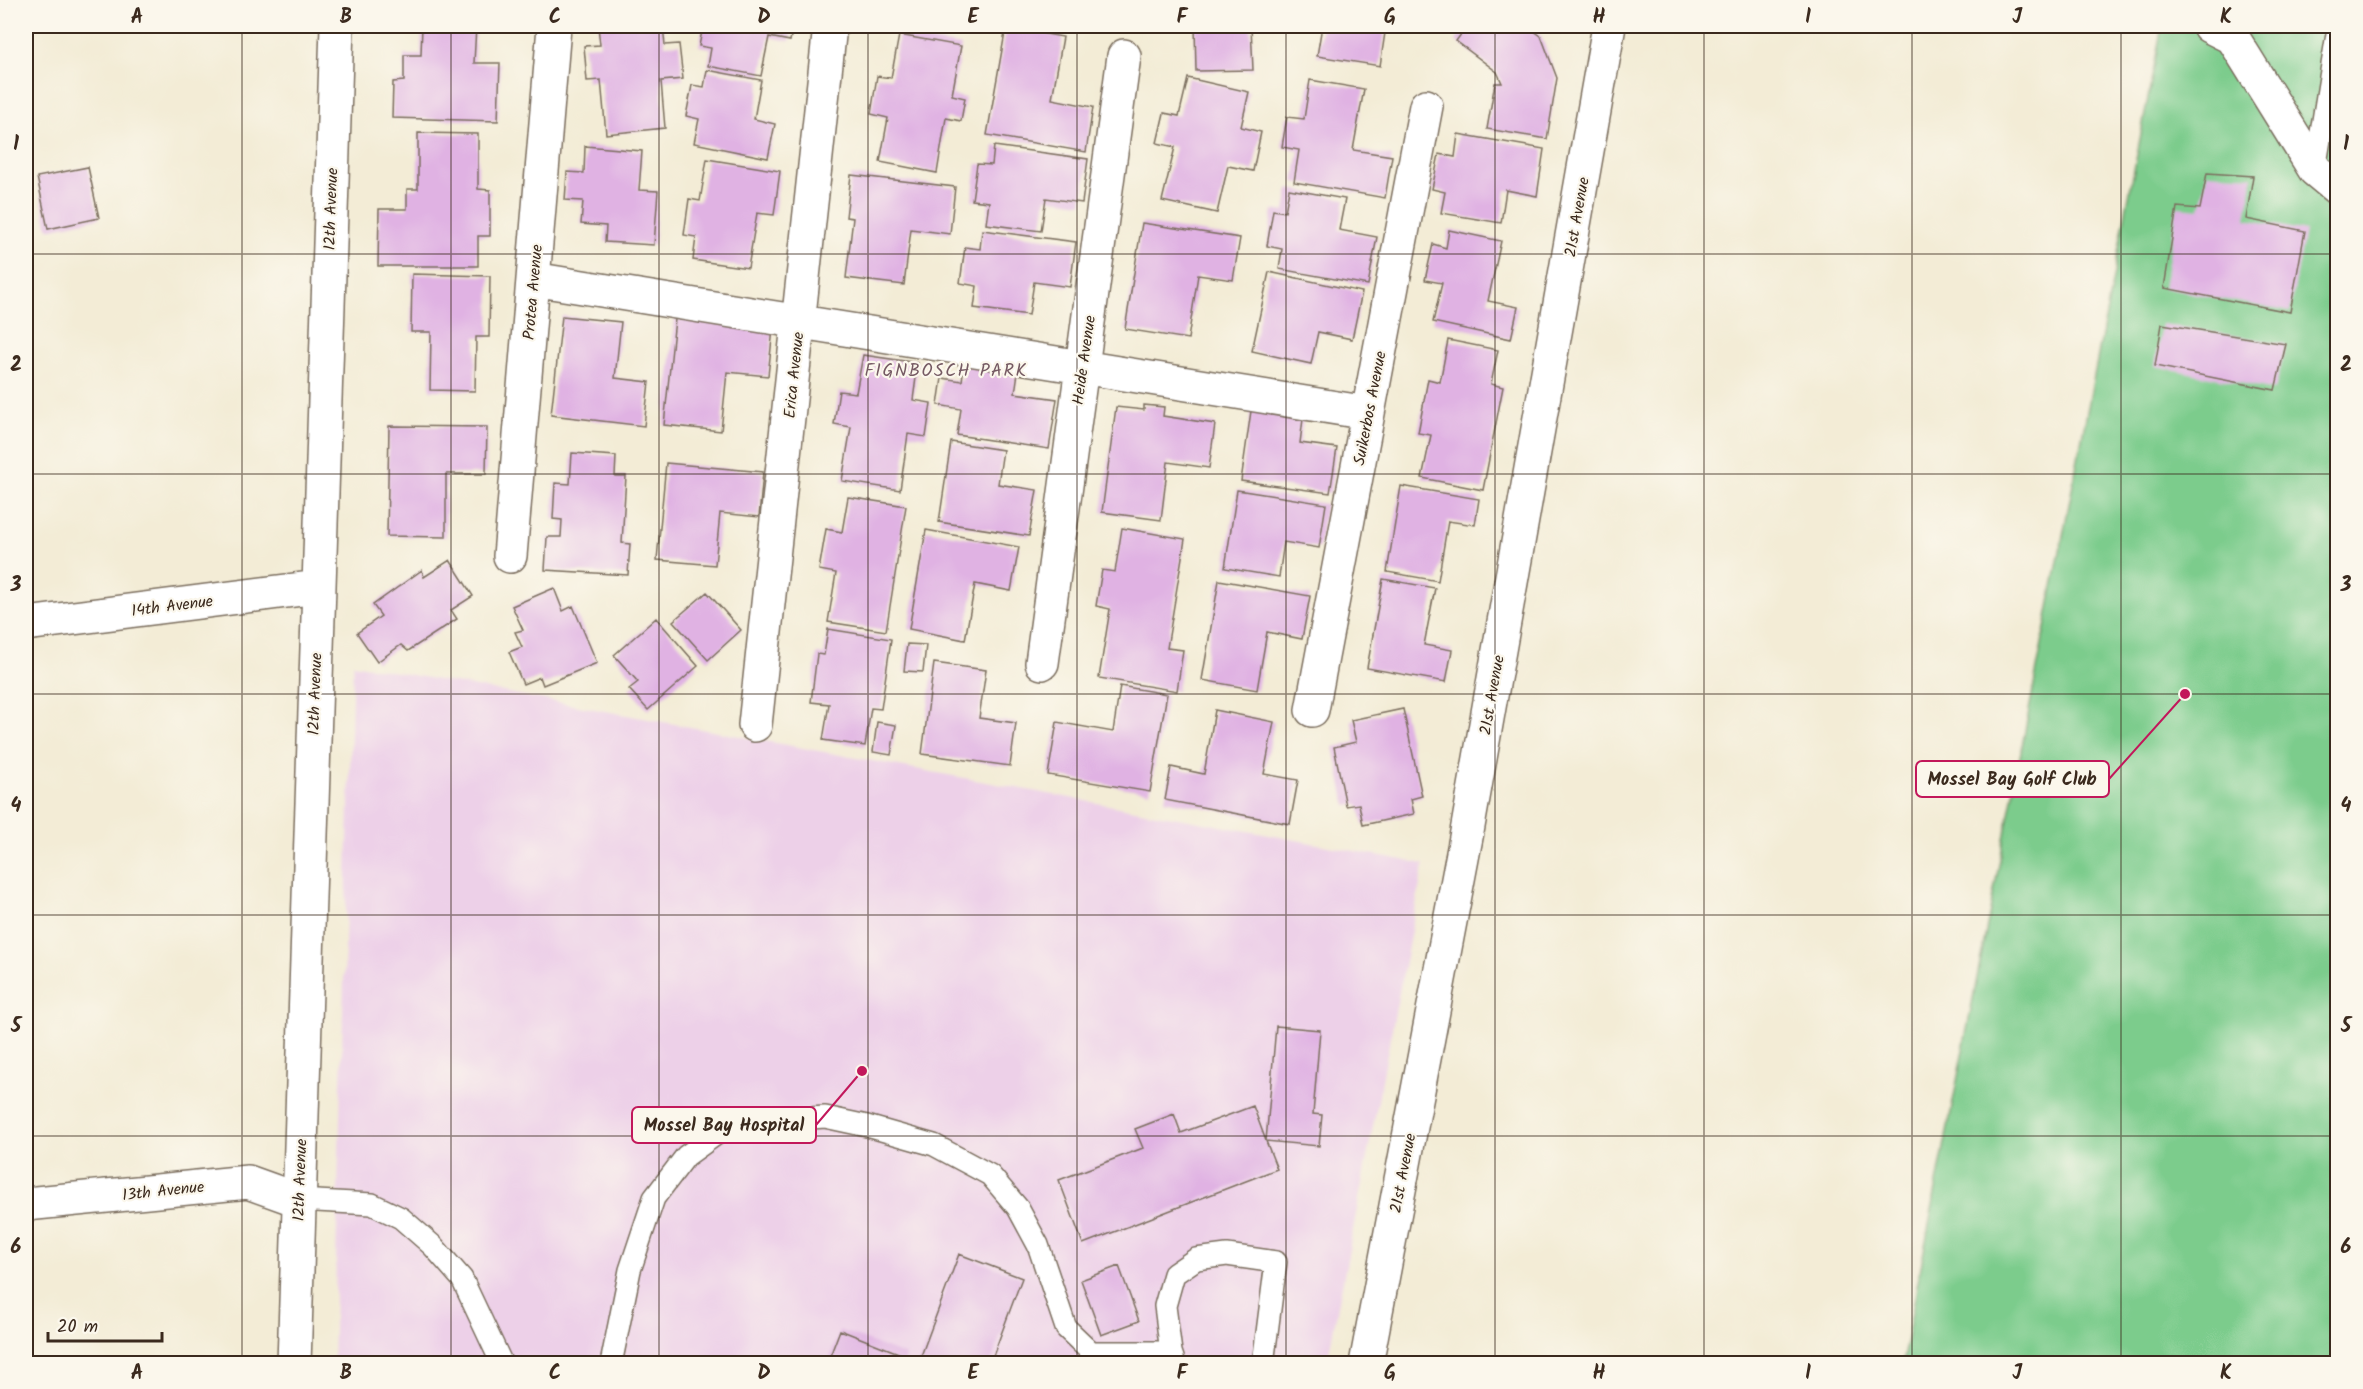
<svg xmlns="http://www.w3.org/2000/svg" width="2363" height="1389" viewBox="0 0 2363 1389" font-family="Kalam,sans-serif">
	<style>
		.built { fill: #edd0e8 }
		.green { fill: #7ccc8c; stroke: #5c7b55; stroke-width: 1.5 }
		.building { fill: #e0b2e3 }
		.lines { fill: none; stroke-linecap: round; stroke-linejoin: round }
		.service-casing { stroke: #7b6e5e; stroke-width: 24 }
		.minor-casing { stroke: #7b6e5e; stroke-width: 36 }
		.service { stroke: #fff; stroke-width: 21 }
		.minor { stroke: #fff; stroke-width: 33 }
		.grid { fill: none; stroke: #3b2a1e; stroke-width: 1.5; stroke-opacity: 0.55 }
		.labels { text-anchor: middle; stroke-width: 4.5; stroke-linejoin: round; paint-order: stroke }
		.street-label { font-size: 16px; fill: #3b2a1e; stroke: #fbf7ec }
		.neighbourhood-label { font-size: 18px; letter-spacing: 1.5px; fill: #755a63; stroke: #fbf7ec }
		.leader { fill: none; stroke: #c2185b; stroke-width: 2 }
		.callout-dot { fill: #c2185b; stroke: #fbf7ec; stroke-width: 2 }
		.callout { fill: #fbf7ec; stroke: #c2185b; stroke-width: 2 }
		.callout-label { font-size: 18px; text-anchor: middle; font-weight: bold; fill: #3b2a1e }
		.neatline { fill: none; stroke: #3b2a1e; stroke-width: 2 }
		.grid-label { font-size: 20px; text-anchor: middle; font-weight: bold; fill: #3b2a1e }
	</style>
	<rect width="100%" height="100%" fill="#fbf7ec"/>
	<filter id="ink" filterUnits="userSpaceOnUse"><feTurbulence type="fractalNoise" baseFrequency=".0167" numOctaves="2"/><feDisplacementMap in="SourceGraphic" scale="12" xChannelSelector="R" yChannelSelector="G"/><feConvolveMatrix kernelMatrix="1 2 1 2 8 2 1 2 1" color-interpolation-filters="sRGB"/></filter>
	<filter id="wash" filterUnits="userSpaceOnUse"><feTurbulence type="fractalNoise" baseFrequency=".008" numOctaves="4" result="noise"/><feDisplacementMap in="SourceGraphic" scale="24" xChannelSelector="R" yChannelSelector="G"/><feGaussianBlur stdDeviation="1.35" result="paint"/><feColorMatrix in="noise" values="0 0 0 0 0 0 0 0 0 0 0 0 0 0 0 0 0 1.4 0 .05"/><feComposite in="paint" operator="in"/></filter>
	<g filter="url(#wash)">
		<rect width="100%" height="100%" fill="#f3ecd6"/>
		<path class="built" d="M 353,664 L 1424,864 L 1327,1363 L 333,1364 Z"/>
		<path class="green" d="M 2162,26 L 2337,26 L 2337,1363 L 1902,1364 Z"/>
		<g id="blocks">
			<path class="building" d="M 422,26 L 476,26 L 474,63 L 500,63 L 498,121 L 392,118 L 393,82 L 404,81 L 404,55 L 421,55 Z
				M 598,26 L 663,26 L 665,45 L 679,44 L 683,79 L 661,81 L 665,128 L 606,134 L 601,80 L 587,81 L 584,46 L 600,45 Z
				M 703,26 L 793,26 L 790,41 L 769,37 L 761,76 L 708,66 L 711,48 L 699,46 Z
				M 1195,26 L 1251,26 L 1253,70 L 1196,71 Z
				M 1322,26 L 1386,26 L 1380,66 L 1317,56 Z
				M 1467,26 L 1527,26 L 1541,36 L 1557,78 L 1547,139 L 1487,129 L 1495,83 L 1502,83 L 1497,72 L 1456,41 Z
				M 1006,27 L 1063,37 L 1052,99 L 1093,107 L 1086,152 L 987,135 Z
				M 899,35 L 961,46 L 952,95 L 965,98 L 961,121 L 946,118 L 937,173 L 880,162 L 888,118 L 871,114 L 877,76 L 891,78 Z
				M 707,70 L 761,80 L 754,119 L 775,124 L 768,158 L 694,143 L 699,119 L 686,116 L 692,85 L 704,87 Z
				M 1188,78 L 1249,92 L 1241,127 L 1261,132 L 1253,171 L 1228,166 L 1217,213 L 1162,201 L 1175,147 L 1157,143 L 1164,113 L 1179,116 Z
				M 1310,80 L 1364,89 L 1353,150 L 1392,156 L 1385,198 L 1294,182 L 1299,150 L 1282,147 L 1287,117 L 1304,119 Z
				M 418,133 L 478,134 L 478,189 L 490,190 L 490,236 L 478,236 L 478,266 L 378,266 L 379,209 L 407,209 L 407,189 L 418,189 Z
				M 1458,134 L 1544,149 L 1537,196 L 1506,190 L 1501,223 L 1441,213 L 1445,192 L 1432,189 L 1439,154 L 1455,157 Z
				M 585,146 L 642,151 L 639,190 L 658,191 L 654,245 L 605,242 L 606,226 L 581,224 L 583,201 L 565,200 L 567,172 L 584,173 Z
				M 994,146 L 1088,159 L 1082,203 L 1046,198 L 1041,231 L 986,224 L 989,202 L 972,200 L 977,164 L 992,165 Z
				M 707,159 L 780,171 L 774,215 L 757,213 L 748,268 L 693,260 L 696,237 L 684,235 L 689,199 L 700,201 Z
				M 88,167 L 99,218 L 48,229 L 37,177 Z
				M 2207,173 L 2253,176 L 2246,219 L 2305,231 L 2290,312 L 2164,288 L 2177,207 L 2200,209 Z
				M 851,175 L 955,187 L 950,234 L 911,229 L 904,285 L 846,278 L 853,218 L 846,217 Z
				M 1289,189 L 1345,199 L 1339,230 L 1377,237 L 1368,285 L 1279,269 L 1282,249 L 1267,246 L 1273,210 L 1285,212 Z
				M 1142,223 L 1240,238 L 1233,280 L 1198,275 L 1188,339 L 1125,329 Z
				M 982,230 L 1076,242 L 1070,287 L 1034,282 L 1029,315 L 974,308 L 977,286 L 960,283 L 965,247 L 980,249 Z
				M 1449,230 L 1501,241 L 1488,301 L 1518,307 L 1511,339 L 1433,322 L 1442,283 L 1425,280 L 1433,244 L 1446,248 Z
				M 1269,272 L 1362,292 L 1352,339 L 1318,332 L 1311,364 L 1252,351 Z
				M 412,274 L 490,276 L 489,337 L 476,337 L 475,391 L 430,390 L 431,332 L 411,332 Z
				M 562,316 L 621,322 L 615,378 L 649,382 L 644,426 L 551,415 Z
				M 675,319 L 773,329 L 768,376 L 727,372 L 721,431 L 664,425 Z
				M 2162,324 L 2286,344 L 2275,390 L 2155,366 Z
				M 1448,340 L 1498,350 L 1491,384 L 1503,387 L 1483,490 L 1422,478 L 1431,435 L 1418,433 L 1428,379 L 1440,382 Z
				M 863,355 L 918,363 L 913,400 L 931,403 L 926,437 L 908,434 L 900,490 L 842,481 L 851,427 L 834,424 L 839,391 L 856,393 Z
				M 965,358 L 1019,366 L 1015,393 L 1057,399 L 1049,449 L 957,435 L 961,409 L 938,405 L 942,378 L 962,381 Z
				M 1252,404 L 1304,411 L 1300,443 L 1337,448 L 1330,493 L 1241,481 Z
				M 1144,405 L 1164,407 L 1163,416 L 1215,424 L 1209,468 L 1168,462 L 1161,520 L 1102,512 L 1116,407 L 1144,410 Z
				M 389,426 L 487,427 L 486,474 L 446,474 L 446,537 L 387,536 Z
				M 951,442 L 1003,450 L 998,484 L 1037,490 L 1029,536 L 939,522 Z
				M 572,453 L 616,456 L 615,476 L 626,476 L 622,543 L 630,544 L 628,575 L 545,570 L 547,537 L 561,537 L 562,520 L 553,519 L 555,483 L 570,484 Z
				M 666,463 L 763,472 L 759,517 L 720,513 L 715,565 L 657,560 Z
				M 1401,486 L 1479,499 L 1475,525 L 1448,521 L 1438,581 L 1387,572 Z
				M 1237,490 L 1326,504 L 1319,548 L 1284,542 L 1279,577 L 1225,568 Z
				M 848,497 L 906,506 L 886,631 L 828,622 L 836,573 L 819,570 L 826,529 L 842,532 Z
				M 1122,528 L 1185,539 L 1167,648 L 1183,650 L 1177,691 L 1099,678 L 1110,609 L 1096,606 L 1102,570 L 1115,572 Z
				M 926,530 L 1019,547 L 1011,591 L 975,584 L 965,640 L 909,629 Z
				M 450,560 L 473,596 L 451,610 L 457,619 L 408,651 L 401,645 L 377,662 L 357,633 L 381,616 L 373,605 L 422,570 L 424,577 Z
				M 1383,579 L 1435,588 L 1424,645 L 1452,650 L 1446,682 L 1367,668 Z
				M 1219,580 L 1310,596 L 1302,639 L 1267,632 L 1257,690 L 1202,680 Z
				M 554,588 L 563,611 L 573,606 L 597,663 L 543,685 L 540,677 L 523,684 L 509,652 L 522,647 L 515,632 L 523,630 L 512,606 Z
				M 707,592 L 741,630 L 708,660 L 673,621 Z
				M 656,618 L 698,666 L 648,710 L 629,689 L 638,682 L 614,655 Z
				M 828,629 L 891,639 L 881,709 L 871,708 L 865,746 L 823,740 L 829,704 L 811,702 L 817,654 L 824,655 Z
				M 907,644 L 926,645 L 923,672 L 904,671 Z
				M 934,663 L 986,670 L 979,718 L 1016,723 L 1010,766 L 922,754 Z
				M 1120,686 L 1167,694 L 1150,792 L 1048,775 L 1057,722 L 1113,732 Z
				M 1403,709 L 1422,796 L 1411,799 L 1414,814 L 1363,825 L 1359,804 L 1346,806 L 1334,747 L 1356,742 L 1351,720 Z
				M 1215,710 L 1274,722 L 1264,774 L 1298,780 L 1290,824 L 1165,800 L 1171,767 L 1204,774 Z
				M 877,722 L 896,725 L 891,755 L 873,752 Z
				M 1276,1026 L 1320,1030 L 1313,1114 L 1322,1115 L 1319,1146 L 1266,1141 L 1277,1169 L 1083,1244 L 1059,1180 L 1143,1148 L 1135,1129 L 1174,1114 L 1181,1133 L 1253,1106 L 1266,1141 Z
				M 959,1254 L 1022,1278 L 990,1364 L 918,1364 Z
				M 1119,1266 L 1139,1321 L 1101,1335 L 1081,1280 Z
				M 840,1330 L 906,1356 L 904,1364 L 827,1364 Z"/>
		</g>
	</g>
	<g filter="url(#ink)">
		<use href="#blocks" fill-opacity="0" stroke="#7b6e5e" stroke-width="1.5"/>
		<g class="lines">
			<defs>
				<path id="service" d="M 2315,170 L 2338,28
					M 298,1200 L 372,1204 L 401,1218 L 433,1246 L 462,1279 L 502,1364
					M 1171,1352 L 1165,1306 L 1174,1274 L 1196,1259 L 1227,1255 L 1276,1262 L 1263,1364
					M 611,1364 L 630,1270 L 654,1198 L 686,1156 L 722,1130 L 768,1121 L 825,1117 L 867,1126 L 934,1145 L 990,1175 L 1018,1208 L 1038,1245 L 1066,1328 L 1091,1352 L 1171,1352 L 1175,1364"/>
				<path id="minor" d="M 2209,26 L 2233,38 L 2315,170 L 2338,189
					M 533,279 L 1368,413
					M 510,556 L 554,27
					M 26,624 L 318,587
					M 1042,663 L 1124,56
					M 1312,710 L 1426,106
					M 755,725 L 830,26
					M 26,1204 L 248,1182 L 298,1200
					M 294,1364 L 337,26
					M 1366,1364 L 1467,832 L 1609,26"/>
			</defs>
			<use href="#service" class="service-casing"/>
			<use href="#minor" class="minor-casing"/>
			<use href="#service" class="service"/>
			<use href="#minor" class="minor"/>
		</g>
	</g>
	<path class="grid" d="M 242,26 L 242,1364M 451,26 L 451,1364M 659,26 L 659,1364M 868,26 L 868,1364M 1077,26 L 1077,1364M 1286,26 L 1286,1364M 1495,26 L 1495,1364M 1704,26 L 1704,1364M 1912,26 L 1912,1364M 2121,26 L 2121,1364M 26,254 L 2338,254M 26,474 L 2338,474M 26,694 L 2338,694M 26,915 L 2338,915M 26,1136 L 2338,1136"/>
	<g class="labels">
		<g class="street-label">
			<text transform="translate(330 209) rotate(-88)" y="6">12th Avenue</text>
			<text transform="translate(1576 217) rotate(-80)" y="6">21st Avenue</text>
			<text transform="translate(532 292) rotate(-85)" y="6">Protea Avenue</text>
			<text transform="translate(1083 360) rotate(-82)" y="6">Heide Avenue</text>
			<text transform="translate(793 375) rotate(-84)" y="6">Erica Avenue</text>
			<text transform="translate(1369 408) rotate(-79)" y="6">Suikerbos Avenue</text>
			<text transform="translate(172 605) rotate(-7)" y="6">14th Avenue</text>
			<text transform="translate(314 694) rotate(-88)" y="6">12th Avenue</text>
			<text transform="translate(1491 695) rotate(-80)" y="6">21st Avenue</text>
			<text transform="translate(1402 1173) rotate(-79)" y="6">21st Avenue</text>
			<text transform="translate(299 1180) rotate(-88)" y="6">12th Avenue</text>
			<text transform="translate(163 1190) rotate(-6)" y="6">13th Avenue</text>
		</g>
		<g class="neighbourhood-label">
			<text x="946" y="376">FIGNBOSCH PARK</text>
		</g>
	</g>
	<path class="leader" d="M2185 694L2109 779M862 1071L816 1125"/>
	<g class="callout-dot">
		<circle cx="2185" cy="694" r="6"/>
		<circle cx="862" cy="1071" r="6"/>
	</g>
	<g class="callout">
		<rect x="1916" y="761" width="193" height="36" rx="6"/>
		<rect x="632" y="1107" width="184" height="36" rx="6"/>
	</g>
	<g class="callout-label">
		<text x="2012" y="785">Mossel Bay Golf Club</text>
		<text x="724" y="1131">Mossel Bay Hospital</text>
	</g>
	<rect width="2363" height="1389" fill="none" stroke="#fbf7ec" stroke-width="66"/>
	<path d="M48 1332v9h114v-9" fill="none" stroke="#3b2a1e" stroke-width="3"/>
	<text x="57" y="1332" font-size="18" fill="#3b2a1e" stroke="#fbf7ec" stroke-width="4.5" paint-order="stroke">20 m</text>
	<rect x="33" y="33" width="2297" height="1323" class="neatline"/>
	<g class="grid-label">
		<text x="137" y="23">A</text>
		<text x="346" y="23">B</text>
		<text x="555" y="23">C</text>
		<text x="764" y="23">D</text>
		<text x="973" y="23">E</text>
		<text x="1182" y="23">F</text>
		<text x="1390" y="23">G</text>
		<text x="1599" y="23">H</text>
		<text x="1808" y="23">I</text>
		<text x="2017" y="23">J</text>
		<text x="2226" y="23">K</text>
		<text x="16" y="150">1</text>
		<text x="2346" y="150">1</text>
		<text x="16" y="371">2</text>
		<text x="2346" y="371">2</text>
		<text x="16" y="591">3</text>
		<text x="2346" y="591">3</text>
		<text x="16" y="812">4</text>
		<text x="2346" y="812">4</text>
		<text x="16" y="1032">5</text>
		<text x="2346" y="1032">5</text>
		<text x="16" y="1253">6</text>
		<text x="2346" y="1253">6</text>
		<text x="137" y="1379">A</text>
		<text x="346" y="1379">B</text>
		<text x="555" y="1379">C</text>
		<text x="764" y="1379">D</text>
		<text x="973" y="1379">E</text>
		<text x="1182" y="1379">F</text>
		<text x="1390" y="1379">G</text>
		<text x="1599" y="1379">H</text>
		<text x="1808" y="1379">I</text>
		<text x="2017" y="1379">J</text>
		<text x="2226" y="1379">K</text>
	</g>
</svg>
